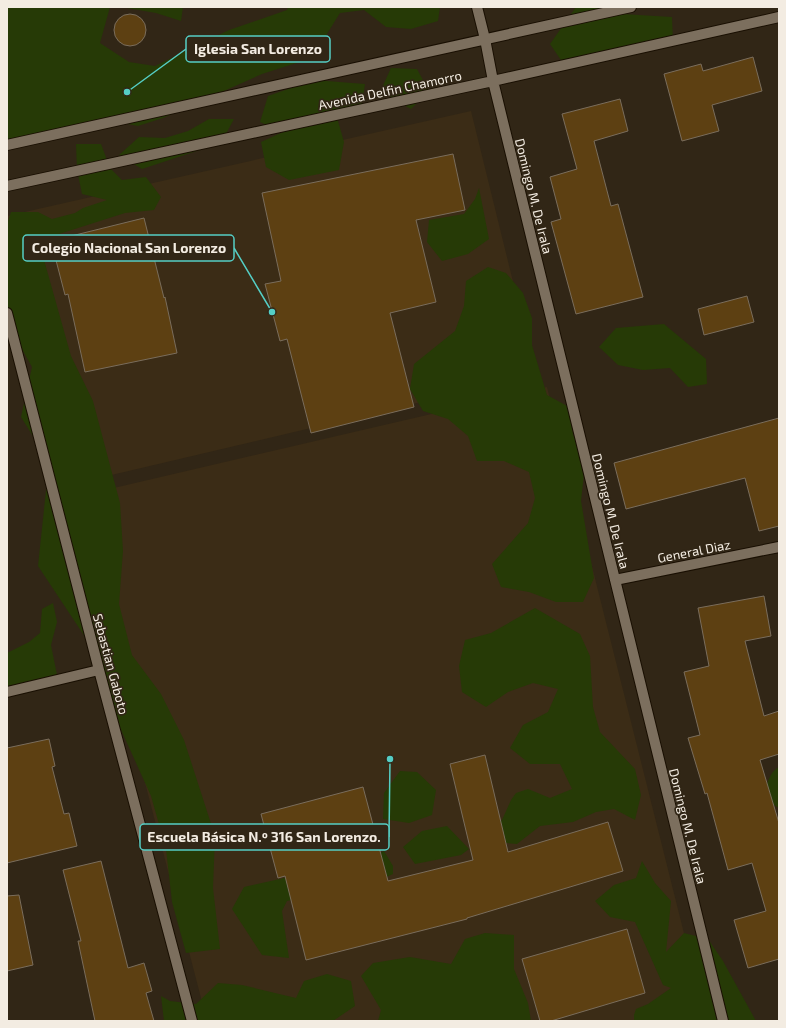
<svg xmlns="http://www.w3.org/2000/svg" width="786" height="1028" viewBox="0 0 786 1028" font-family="'Exo 2',sans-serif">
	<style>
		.built { fill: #3b2c16 }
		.green { fill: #263a06 }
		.building { fill: #5d4012; stroke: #7a6d5c }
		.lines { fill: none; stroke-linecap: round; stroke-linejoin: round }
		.minor-casing { stroke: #190f02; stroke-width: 12 }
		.minor { stroke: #7c6f5e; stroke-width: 10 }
		.labels { text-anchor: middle; stroke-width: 3.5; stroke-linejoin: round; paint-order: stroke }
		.street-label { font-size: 13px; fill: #f3ece2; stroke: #312616 }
		.leader { fill: none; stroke: #55cec5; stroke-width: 1.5 }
		.callout-dot { fill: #55cec5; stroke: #312616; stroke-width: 1.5 }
		.callout { fill: #312616; stroke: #55cec5; stroke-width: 1.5 }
		.callout-label { font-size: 14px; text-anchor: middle; font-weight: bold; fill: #f3ece2 }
	</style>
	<rect width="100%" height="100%" fill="#312616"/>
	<path class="built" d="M 471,111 L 536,375 L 69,485 L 7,249 L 7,216 Z
		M 547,387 L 706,1021 L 207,1021 L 71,498 Z"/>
	<path class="green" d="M 7,7 L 110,7 L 100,43 L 129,62 L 155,66 L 229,30 L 287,10 L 288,7 L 440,7 L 438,21 L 411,29 L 386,27 L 364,10 L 340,13 L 312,58 L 262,74 L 163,118 L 138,126 L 112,121 L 9,141 L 7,140 Z
		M 121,7 L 183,7 L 181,21 L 156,13 Z
		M 576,7 L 620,7 L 622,14 L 672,17 L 673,42 L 565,66 L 550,44 Z
		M 391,68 L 417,69 L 429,91 L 411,109 L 380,92 Z
		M 314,80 L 365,84 L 361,110 L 336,114 L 344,142 L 339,170 L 289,180 L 266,167 L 261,142 L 283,132 L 260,122 L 268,96 Z
		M 209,119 L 234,119 L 221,143 L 142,169 L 119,155 L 139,137 L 165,138 L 188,131 Z
		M 76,144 L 101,144 L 110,168 L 122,180 L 146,177 L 161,197 L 154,210 L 125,213 L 56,235 L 39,242 L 71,356 L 93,401 L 120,503 L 123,551 L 119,604 L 132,655 L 161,694 L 184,740 L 215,836 L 213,888 L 220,949 L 186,953 L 172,902 L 166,849 L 151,796 L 108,701 L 95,652 L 38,566 L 49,462 L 21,417 L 32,367 L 7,322 L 7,224 L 11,212 L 38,212 L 52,219 L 75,213 L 83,208 L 107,200 L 82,194 L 77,170 Z
		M 479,188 L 489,239 L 468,254 L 442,261 L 427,242 L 429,220 L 464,214 L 475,199 Z
		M 488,267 L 506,273 L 523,293 L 532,318 L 532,345 L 547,395 L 569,407 L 573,434 L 583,459 L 584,474 L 581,501 L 594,578 L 583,602 L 556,602 L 529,592 L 501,587 L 492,564 L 528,523 L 535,498 L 529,472 L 504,461 L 477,461 L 468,436 L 448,419 L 423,411 L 410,389 L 414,364 L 455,331 L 464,306 L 466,281 Z
		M 664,324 L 706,359 L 707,384 L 688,387 L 670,368 L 643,370 L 618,365 L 599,347 L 616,328 Z
		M 53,603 L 57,622 L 51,645 L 57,675 L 7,690 L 7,653 L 29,642 L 40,633 L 42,609 Z
		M 535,608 L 580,634 L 590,656 L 593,707 L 600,732 L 635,769 L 641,795 L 635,820 L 614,809 L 596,812 L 573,822 L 540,826 L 517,844 L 484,841 L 502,820 L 511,800 L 516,793 L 528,789 L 550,798 L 572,789 L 560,764 L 530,764 L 510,748 L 523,725 L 548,712 L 558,689 L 533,683 L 508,692 L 486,707 L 462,692 L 459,666 L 465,640 L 491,633 Z
		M 779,767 L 779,808 L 772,804 L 766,786 C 769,779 771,771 779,767 Z
		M 400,771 L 417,772 L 436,790 L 432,815 L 409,823 L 383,819 L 384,793 Z
		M 447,826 L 469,849 L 461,855 L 415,864 L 403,847 L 422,831 Z
		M 384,851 L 393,866 L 393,874 L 380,880 L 287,901 L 282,911 L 289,958 L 262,955 L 232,909 L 244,887 L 369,859 Z
		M 642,861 L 655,883 L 671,901 L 666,952 L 684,933 L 708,939 L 723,961 L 756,1021 L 634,1021 L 634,1015 L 636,1009 L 648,1004 L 671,988 L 663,985 L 635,922 L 610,917 L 595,901 L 614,885 L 636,878 Z
		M 485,933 L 514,935 L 514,969 L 528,1003 L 531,1021 L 378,1021 L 381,1010 L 361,976 L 373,963 L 410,957 L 451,964 L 465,939 Z
		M 327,974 L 351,981 L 355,1006 L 333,1021 L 164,1021 L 161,996 L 170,1001 L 196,1004 L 218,983 L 242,985 L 296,998 L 304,981 Z"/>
	<path class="building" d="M114 30a16 16 0 1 1 32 0a16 16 0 1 1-32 0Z
		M 753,57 L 762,91 L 712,105 L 719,131 L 682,141 L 664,74 L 701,64 L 703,71 Z
		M 620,99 L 628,131 L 594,141 L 611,206 L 618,204 L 643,297 L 576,314 L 551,222 L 561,219 L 550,177 L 577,169 L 562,114 Z
		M 453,154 L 465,210 L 416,220 L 436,302 L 390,313 L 414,407 L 311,433 L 287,339 L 280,341 L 265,284 L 281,281 L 262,193 Z
		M 144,218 L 164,298 L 165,297 L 177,353 L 85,372 L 68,294 L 65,295 L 51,241 Z
		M 747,296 L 754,322 L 704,335 L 698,309 Z
		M 779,418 L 779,526 L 759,531 L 745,478 L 626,509 L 614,463 Z
		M 764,596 L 771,636 L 745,641 L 764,716 L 779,711 L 779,754 L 760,760 L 779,823 L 779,959 L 748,968 L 734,920 L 766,911 L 752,863 L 728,870 L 707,793 L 705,794 L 688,738 L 700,735 L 684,672 L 709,666 L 698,608 Z
		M 49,739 L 55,766 L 52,767 L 64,814 L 69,813 L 77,846 L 7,863 L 7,748 Z
		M 485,755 L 508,852 L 608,822 L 623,871 L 467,918 L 467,919 L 306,960 L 285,876 L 278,878 L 261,814 L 363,787 L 388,881 L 473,860 L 450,764 Z
		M 101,861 L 128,968 L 144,963 L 152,991 L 146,993 L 154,1021 L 95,1021 L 78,941 L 81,941 L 63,870 Z
		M 19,895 L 33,965 L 7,971 L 7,896 Z
		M 627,929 L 645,993 L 551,1021 L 540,1021 L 522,959 Z"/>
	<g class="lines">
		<defs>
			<path id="minor" d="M 477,7 L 485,39 L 493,81 L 723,1021
				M 7,145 L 631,7
				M 7,186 L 493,81 L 779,17
				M 7,313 L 99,670 L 192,1021
				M 615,580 L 779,547
				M 7,692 L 99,670"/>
		</defs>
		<use href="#minor" class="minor-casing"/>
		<use href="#minor" class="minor"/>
	</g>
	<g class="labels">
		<g class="street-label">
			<text transform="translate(390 90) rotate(-12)" y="5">Avenida Delfin Chamorro</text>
			<text transform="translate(534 196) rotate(76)" y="5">Domingo M. De Irala</text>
			<text transform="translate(611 511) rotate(76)" y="5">Domingo M. De Irala</text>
			<text transform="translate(694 551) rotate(-11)" y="5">General Diaz</text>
			<text transform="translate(111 664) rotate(75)" y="5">Sebastian Gaboto</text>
			<text transform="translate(688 826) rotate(76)" y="5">Domingo M. De Irala</text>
		</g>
	</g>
	<path class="leader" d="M127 92L186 49M272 312L234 248M390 759L389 837"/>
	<g class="callout-dot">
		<circle cx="127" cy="92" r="4"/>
		<circle cx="272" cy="312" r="4"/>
		<circle cx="390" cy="759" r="4"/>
	</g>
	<g class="callout">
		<rect x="186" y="36" width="144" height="26" rx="4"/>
		<rect x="23" y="235" width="211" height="26" rx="4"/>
		<rect x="140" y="824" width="249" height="26" rx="4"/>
	</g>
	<g class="callout-label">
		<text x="258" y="54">Iglesia San Lorenzo</text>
		<text x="129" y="253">Colegio Nacional San Lorenzo</text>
		<text x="264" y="842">Escuela Básica N.º 316 San Lorenzo.</text>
	</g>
	<rect width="786" height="1028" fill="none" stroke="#f3ece2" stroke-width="16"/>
</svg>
